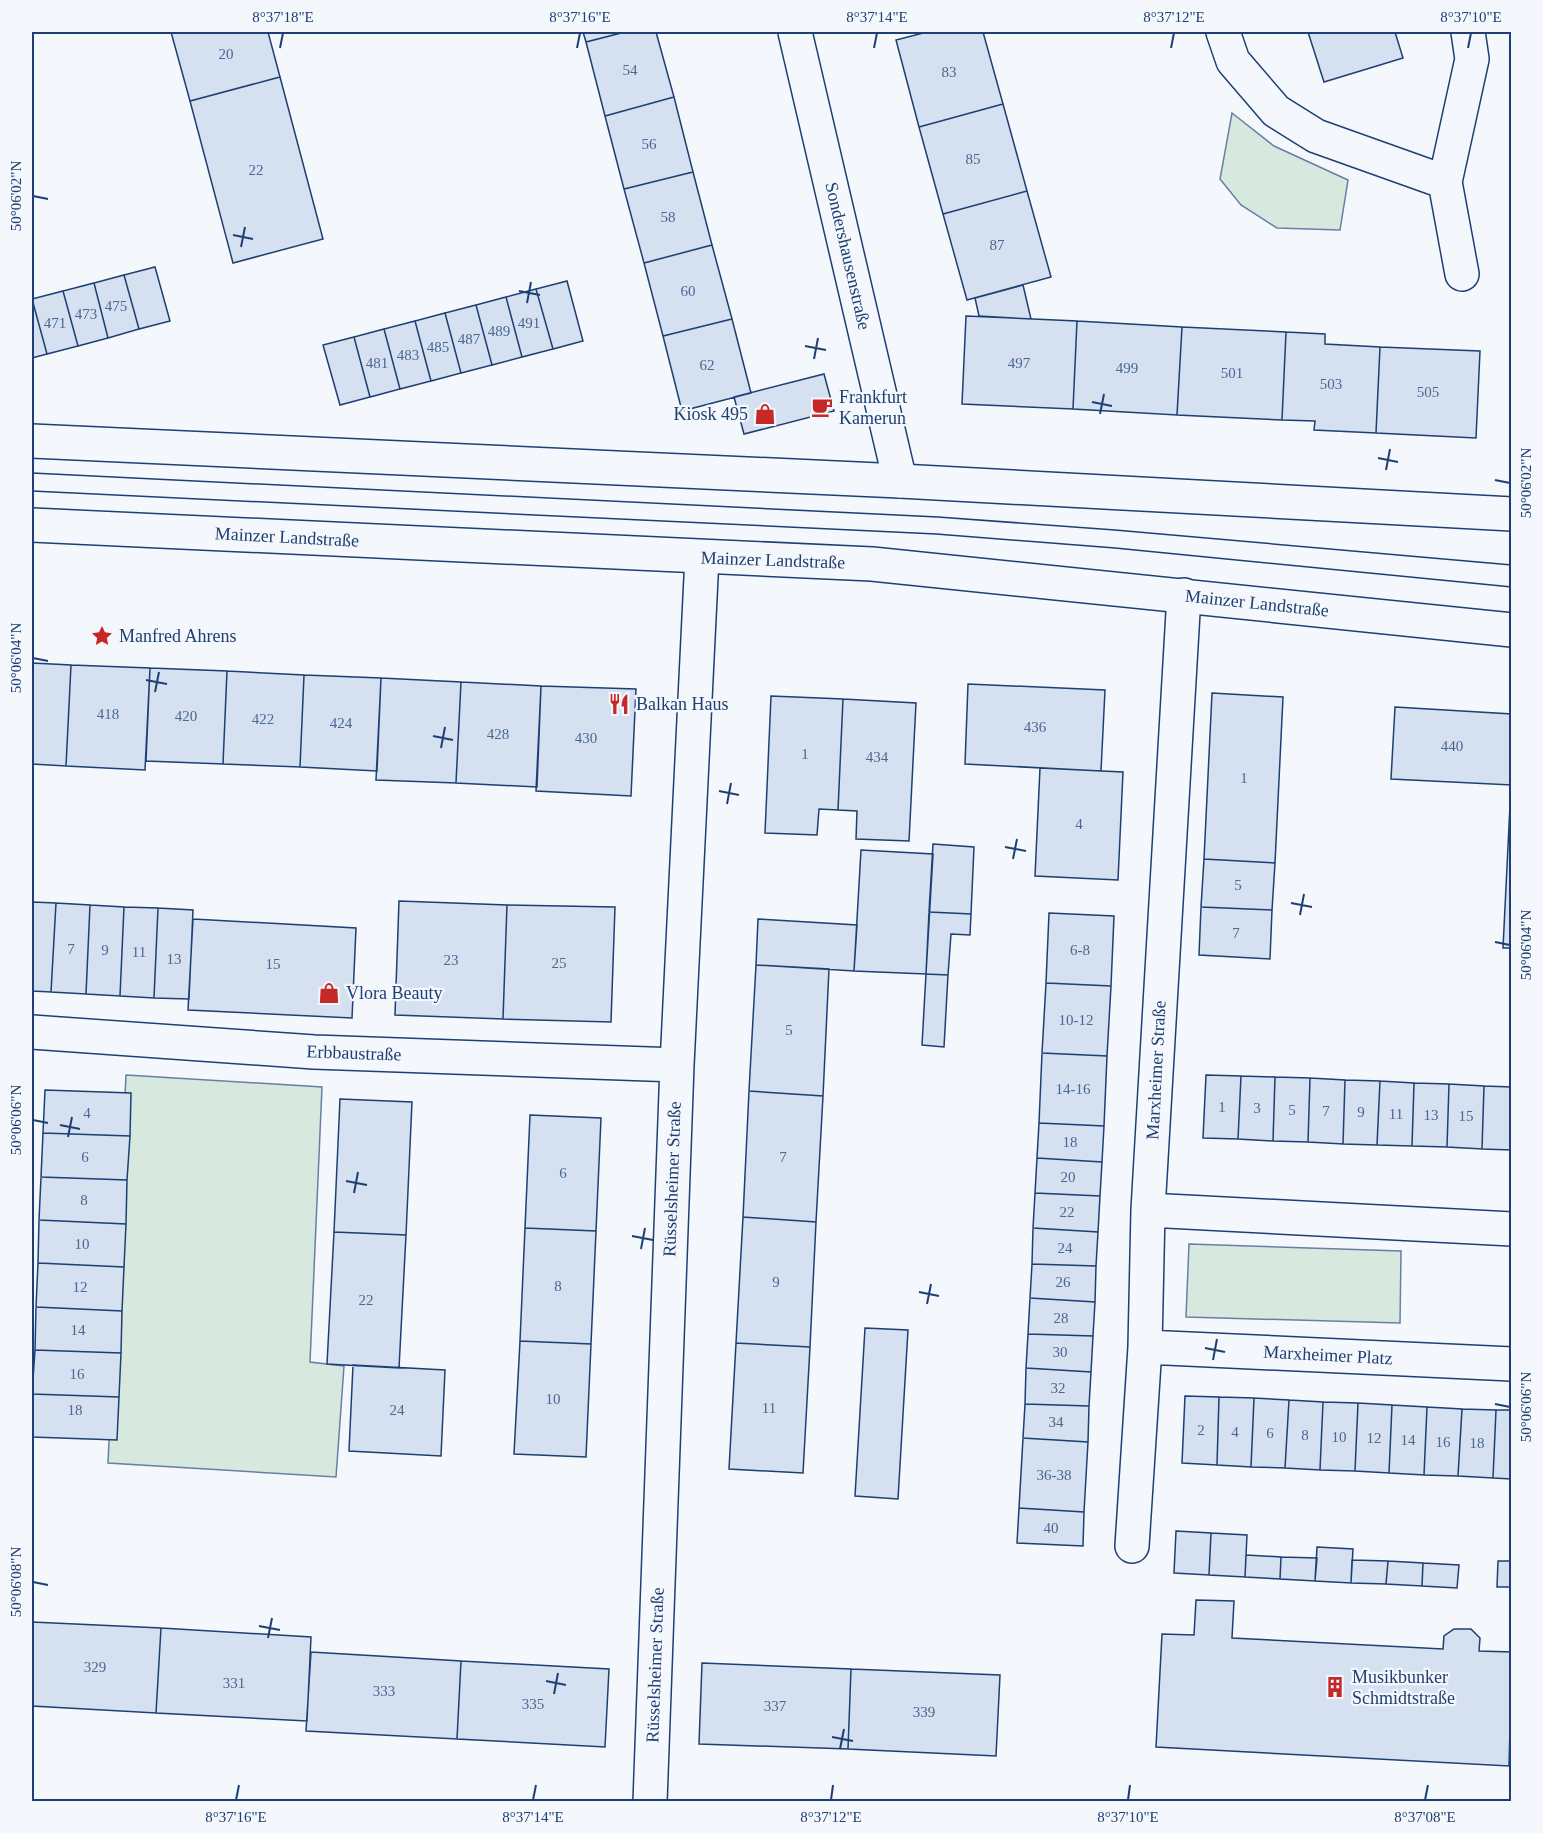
<svg xmlns="http://www.w3.org/2000/svg" width="1543" height="1833" viewBox="0 0 1543 1833" font-family="Georgia,serif">
	<style>
		.green { fill: #d7e8df; stroke: #687fa3; stroke-width: 1.5 }
		.building { fill: #d5e0f0; stroke: #1d3f73; stroke-width: 1.5 }
		.lines { fill: none; stroke-linecap: round; stroke-linejoin: round }
		.street-casing { stroke: #1d3f73; stroke-width: 36 }
		.primary-casing { stroke: #1d3f73; stroke-width: 36 }
		.street { stroke: #f4f7fb; stroke-width: 33 }
		.primary { stroke: #f4f7fb; stroke-width: 33 }
		.tram { stroke: #1d3f73; stroke-width: 1.5 }
		.ticks { fill: none; stroke: #1d3f73; stroke-width: 2 }
		.labels { text-anchor: middle; stroke-width: 4.5; stroke-linejoin: round; paint-order: stroke }
		.number-label { font-size: 15px; fill: #4b6792 }
		.street-label { font-size: 18px; fill: #1d3f73; stroke: #f4f7fb }
		.poi-label { font-size: 18px; fill: #1d3f73; stroke: #f4f7fb; text-anchor: start }
		.neatline { fill: none; stroke: #1d3f73; stroke-width: 2 }
		.ticks-label { font-size: 15px; text-anchor: middle; fill: #1d3f73 }
	</style>
	<rect width="100%" height="100%" fill="#f4f7fb"/>
	<path class="green" d="M 1232,113 L 1274,146 L 1348,180 L 1340,230 L 1277,228 L 1241,205 L 1220,179 Z
		M 126,1075 L 322,1087 L 310,1362 L 344,1366 L 336,1477 L 108,1463 Z
		M 1189,1244 L 1401,1251 L 1400,1323 L 1186,1317 Z"/>
	<path class="building" d="M 171,32 L 268,32 L 280,77 L 190,101 Z
		M 583,32 L 625,32 L 586,42 Z
		M 625,32 L 656,32 L 674,97 L 605,116 L 586,42 Z
		M 927,32 L 983,32 L 1003,104 L 919,127 L 896,40 Z
		M 1308,32 L 1395,32 L 1403,58 L 1324,82 Z
		M 280,77 L 323,239 L 233,263 L 190,101 Z
		M 674,97 L 693,172 L 624,189 L 605,116 Z
		M 1003,104 L 1027,191 L 943,214 L 919,127 Z
		M 693,172 L 712,245 L 644,263 L 624,189 Z
		M 1027,191 L 1051,277 L 967,300 L 943,214 Z
		M 712,245 L 732,319 L 663,336 L 644,263 Z
		M 155,267 L 170,321 L 139,329 L 124,275 Z
		M 124,275 L 139,329 L 108,338 L 94,283 Z
		M 567,281 L 583,341 L 553,349 L 536,289 Z
		M 94,283 L 108,338 L 78,346 L 63,291 Z
		M 1023,285 L 1031,319 L 979,316 L 975,298 Z
		M 536,289 L 553,349 L 522,357 L 506,297 Z
		M 63,291 L 78,346 L 47,354 L 32,299 Z
		M 506,297 L 522,357 L 492,365 L 476,305 Z
		M 32,299 L 47,354 L 32,358 Z
		M 476,305 L 492,365 L 461,373 L 445,313 Z
		M 445,313 L 461,373 L 431,381 L 415,321 Z
		M 966,316 L 1077,321 L 1073,409 L 962,404 Z
		M 732,319 L 751,393 L 682,411 L 663,336 Z
		M 415,321 L 431,381 L 400,389 L 384,329 Z
		M 1077,321 L 1182,327 L 1177,415 L 1073,409 Z
		M 1182,327 L 1286,332 L 1282,420 L 1177,415 Z
		M 384,329 L 400,389 L 370,397 L 354,337 Z
		M 1286,332 L 1325,334 L 1325,344 L 1380,347 L 1376,433 L 1314,430 L 1315,421 L 1282,420 Z
		M 354,337 L 370,397 L 340,405 L 323,345 Z
		M 1380,347 L 1480,351 L 1476,438 L 1376,433 Z
		M 824,374 L 834,411 L 744,434 L 734,397 Z
		M 32,663 L 71,665 L 66,766 L 32,764 Z
		M 71,665 L 150,668 L 145,770 L 66,766 Z
		M 150,668 L 227,671 L 223,764 L 146,761 Z
		M 227,671 L 304,675 L 300,767 L 223,764 Z
		M 304,675 L 381,678 L 377,771 L 300,767 Z
		M 381,678 L 461,682 L 456,783 L 376,780 Z
		M 461,682 L 541,686 L 537,787 L 456,783 Z
		M 968,684 L 1105,690 L 1101,771 L 965,764 Z
		M 541,686 L 636,689 L 631,796 L 536,791 Z
		M 1212,693 L 1283,697 L 1275,863 L 1204,859 Z
		M 771,696 L 843,699 L 838,810 L 819,809 L 817,835 L 765,833 Z
		M 843,699 L 916,703 L 909,841 L 856,839 L 857,811 L 838,810 Z
		M 1395,707 L 1512,714 L 1512,785 L 1391,779 Z
		M 1040,768 L 1123,772 L 1118,880 L 1035,876 Z
		M 1511,785 L 1512,785 L 1512,948 L 1503,948 Z
		M 933,844 L 974,847 L 971,914 L 929,912 Z
		M 861,850 L 933,854 L 926,974 L 854,971 Z
		M 1204,859 L 1275,863 L 1272,910 L 1201,907 Z
		M 399,901 L 507,905 L 503,1019 L 395,1015 Z
		M 32,902 L 56,903 L 51,992 L 32,991 Z
		M 56,903 L 90,905 L 86,994 L 51,992 Z
		M 90,905 L 124,907 L 120,996 L 86,994 Z
		M 507,905 L 615,907 L 611,1022 L 503,1019 Z
		M 124,907 L 158,908 L 154,998 L 120,996 Z
		M 1201,907 L 1272,910 L 1270,959 L 1199,955 Z
		M 158,908 L 193,910 L 189,999 L 154,998 Z
		M 929,912 L 971,914 L 970,935 L 951,934 L 948,975 L 926,974 Z
		M 1049,913 L 1114,916 L 1111,986 L 1046,983 Z
		M 193,919 L 356,928 L 352,1018 L 188,1010 Z
		M 758,919 L 857,925 L 854,971 L 756,965 Z
		M 756,965 L 829,969 L 823,1096 L 749,1091 Z
		M 926,974 L 948,975 L 944,1047 L 922,1045 Z
		M 1046,983 L 1111,986 L 1107,1056 L 1042,1053 Z
		M 1042,1053 L 1107,1056 L 1104,1126 L 1039,1123 Z
		M 1206,1075 L 1241,1076 L 1238,1139 L 1203,1138 Z
		M 1241,1076 L 1275,1077 L 1273,1141 L 1238,1139 Z
		M 1275,1077 L 1310,1078 L 1308,1142 L 1273,1141 Z
		M 1310,1078 L 1345,1080 L 1343,1144 L 1308,1142 Z
		M 1345,1080 L 1380,1081 L 1377,1145 L 1343,1144 Z
		M 1380,1081 L 1414,1083 L 1412,1146 L 1377,1145 Z
		M 1414,1083 L 1449,1084 L 1447,1147 L 1412,1146 Z
		M 1449,1084 L 1484,1086 L 1482,1149 L 1447,1147 Z
		M 1484,1086 L 1512,1087 L 1512,1150 L 1482,1149 Z
		M 45,1090 L 131,1093 L 130,1136 L 43,1133 Z
		M 749,1091 L 823,1096 L 816,1222 L 743,1217 Z
		M 340,1099 L 412,1102 L 406,1235 L 334,1232 Z
		M 530,1115 L 601,1118 L 596,1231 L 525,1228 Z
		M 1039,1123 L 1104,1126 L 1102,1162 L 1037,1158 Z
		M 43,1133 L 130,1136 L 127,1180 L 41,1177 Z
		M 1037,1158 L 1102,1162 L 1100,1196 L 1035,1193 Z
		M 41,1177 L 127,1180 L 126,1224 L 39,1220 Z
		M 1035,1193 L 1100,1196 L 1098,1232 L 1033,1228 Z
		M 743,1217 L 816,1222 L 810,1347 L 736,1343 Z
		M 39,1220 L 126,1224 L 124,1267 L 38,1263 Z
		M 525,1228 L 596,1231 L 591,1344 L 520,1341 Z
		M 1033,1228 L 1098,1232 L 1096,1266 L 1032,1264 Z
		M 334,1232 L 406,1235 L 399,1368 L 327,1364 Z
		M 38,1263 L 124,1267 L 122,1311 L 36,1307 Z
		M 1032,1264 L 1096,1266 L 1095,1302 L 1030,1298 Z
		M 1030,1298 L 1095,1302 L 1093,1336 L 1028,1334 Z
		M 36,1307 L 122,1311 L 121,1353 L 35,1350 Z
		M 865,1328 L 908,1330 L 898,1499 L 855,1496 Z
		M 1028,1334 L 1093,1336 L 1091,1372 L 1026,1368 Z
		M 520,1341 L 591,1344 L 586,1457 L 514,1454 Z
		M 736,1343 L 810,1347 L 803,1473 L 729,1469 Z
		M 35,1350 L 121,1353 L 119,1397 L 32,1394 Z
		M 353,1365 L 445,1370 L 441,1456 L 349,1451 Z
		M 1026,1368 L 1091,1372 L 1089,1406 L 1025,1404 Z
		M 32,1394 L 119,1397 L 117,1440 L 32,1437 Z
		M 1185,1396 L 1219,1397 L 1217,1465 L 1182,1463 Z
		M 1219,1397 L 1254,1398 L 1251,1467 L 1217,1465 Z
		M 1254,1398 L 1289,1400 L 1285,1468 L 1251,1467 Z
		M 1289,1400 L 1323,1402 L 1320,1470 L 1285,1468 Z
		M 1323,1402 L 1358,1403 L 1355,1471 L 1320,1470 Z
		M 1358,1403 L 1392,1405 L 1389,1473 L 1355,1471 Z
		M 1025,1404 L 1089,1406 L 1088,1442 L 1023,1438 Z
		M 1392,1405 L 1427,1407 L 1424,1475 L 1389,1473 Z
		M 1427,1407 L 1462,1409 L 1458,1476 L 1424,1475 Z
		M 1462,1409 L 1496,1410 L 1493,1478 L 1458,1476 Z
		M 1496,1410 L 1512,1410 L 1512,1479 L 1493,1478 Z
		M 1023,1438 L 1088,1442 L 1084,1512 L 1019,1508 Z
		M 1019,1508 L 1084,1512 L 1083,1546 L 1017,1543 Z
		M 1176,1531 L 1211,1533 L 1209,1575 L 1174,1573 Z
		M 1211,1533 L 1247,1535 L 1245,1577 L 1209,1575 Z
		M 1317,1547 L 1353,1549 L 1351,1583 L 1315,1581 Z
		M 1246,1555 L 1281,1557 L 1280,1579 L 1245,1577 Z
		M 1281,1557 L 1317,1558 L 1315,1581 L 1280,1579 Z
		M 1352,1560 L 1388,1561 L 1386,1584 L 1351,1583 Z
		M 1388,1561 L 1423,1563 L 1422,1586 L 1386,1584 Z
		M 1498,1561 L 1512,1561 L 1512,1587 L 1497,1587 Z
		M 1423,1563 L 1459,1565 L 1457,1588 L 1422,1586 Z
		M 1196,1600 L 1234,1601 L 1232,1638 L 1443,1649 L 1444,1636 L 1454,1629 L 1471,1629 L 1480,1638 L 1479,1651 L 1512,1652 L 1509,1766 L 1156,1747 L 1162,1634 L 1194,1635 Z
		M 32,1622 L 161,1628 L 156,1713 L 32,1706 Z
		M 161,1628 L 311,1637 L 307,1721 L 156,1713 Z
		M 311,1652 L 461,1661 L 457,1739 L 306,1731 Z
		M 461,1661 L 609,1669 L 605,1747 L 457,1739 Z
		M 702,1663 L 851,1669 L 848,1749 L 699,1744 Z
		M 851,1669 L 1000,1675 L 996,1756 L 848,1749 Z"/>
	<g class="lines">
		<defs>
			<path id="street" d="M 795,32 L 900,481
				M 1223,32 L 1233,61 L 1276,111 L 1316,136 L 1445,182
				M 1462,274 L 1445,182 L 1472,59 L 1468,32
				M 32,1032 L 314,1052 L 677,1065
				M 1148,1210 L 1512,1229
				M 1145,1347 L 1512,1364
				M 1132,1546 L 1145,1347 L 1148,1210 L 1184,595
				M 650,1802 L 677,1065 L 702,557"/>
			<path id="primary" d="M 32,441 L 900,481 L 1512,514
				M 32,525 L 872,564 L 1512,630"/>
		</defs>
		<use href="#street" class="street-casing"/>
		<use href="#primary" class="primary-casing"/>
		<use href="#street" class="street"/>
		<use href="#primary" class="primary"/>
		<path class="tram" d="M 32,473 L 938,517 L 1115,530 L 1512,565
			M 32,491 L 936,534 L 1115,548 L 1512,587"/>
	</g>
	<path class="ticks" d="M 280,48 L 283,33M 577,48 L 580,33M 874,48 L 877,33M 1171,48 L 1174,33M 1468,48 L 1471,33M 33,196 L 48,199M 233,235 L 253,239M 241,247 L 245,227M 519,291 L 540,295M 527,303 L 531,282M 805,346 L 826,350M 814,359 L 818,338M 1092,402 L 1112,406M 1100,414 L 1104,394M 1378,458 L 1398,462M 1386,470 L 1390,449M 1495,480 L 1510,483M 33,658 L 48,661M 146,680 L 167,684M 155,692 L 159,672M 433,736 L 453,740M 441,748 L 445,727M 719,791 L 739,795M 727,804 L 731,783M 1005,847 L 1026,851M 1013,859 L 1017,839M 1291,903 L 1312,907M 1300,915 L 1304,894M 1495,942 L 1510,945M 33,1120 L 48,1123M 60,1125 L 80,1129M 68,1137 L 72,1117M 346,1181 L 367,1185M 354,1193 L 358,1172M 632,1236 L 653,1240M 641,1249 L 645,1228M 919,1292 L 939,1296M 927,1304 L 931,1284M 1205,1348 L 1225,1352M 1213,1360 L 1217,1339M 1495,1404 L 1510,1407M 33,1582 L 48,1585M 259,1626 L 280,1630M 268,1638 L 272,1618M 546,1681 L 566,1685M 554,1694 L 558,1673M 832,1737 L 853,1741M 840,1749 L 844,1729M 236,1800 L 239,1785M 533,1800 L 536,1785M 831,1800 L 833,1785M 1128,1800 L 1130,1785M 1425,1800 L 1428,1785"/>
	<defs>
		<symbol id="cafe-bare" viewBox="-9 -9 18 18"><path d="M-5.5-4.5H6V0H3Q3 3.5 0 3.5H-2.5Q-5.5 3.5-5.5 0ZM3-3.2v2h1.7v-2ZM-6 4.5H4V6H-6Z" fill="#c62828" stroke="#f4f7fb" stroke-width="2.5" paint-order="stroke"/></symbol>
		<symbol id="shop-bare" viewBox="-9 -9 18 18"><path d="M-5-2.5h2.3a2.7 3.5 0 0 1 5.4 0H5L5.5 6h-11ZM-1.5-2.5h3a1.5 2.3 0 0 0-3 0Z" fill="#c62828" stroke="#f4f7fb" stroke-width="2.5" paint-order="stroke"/></symbol>
		<symbol id="sight-bare" viewBox="-9 -9 18 18"><path d="M0-6L1.8-2.2L6-1.7L2.9 1.2L3.7 5.4L0 3.3L-3.7 5.4L-2.9 1.2L-6-1.7L-1.8-2.2Z" fill="#c62828" stroke="#f4f7fb" stroke-width="2.5" paint-order="stroke"/></symbol>
		<symbol id="restaurant-bare" viewBox="-9 -9 18 18"><path d="M-5-6h1v4h1v-4h1v4h1v-4h1v5L-1.5 .5V6h-2V.5L-5-1ZM5-6V6H3V1.5H1.5Q1.5-4 5-6Z" fill="#c62828" stroke="#f4f7fb" stroke-width="2.5" paint-order="stroke"/></symbol>
		<symbol id="building-bare" viewBox="-9 -9 18 18"><path d="M-4-6H4V6H1V3H-1V6H-4ZM-2.5-4.3h1.7v1.8h-1.7ZM.8-4.3h1.7v1.8H.8ZM-2.5-1h1.7V.8h-1.7ZM.8-1h1.7V.8H.8Z" fill="#c62828" stroke="#f4f7fb" stroke-width="2.5" paint-order="stroke"/></symbol>
	</defs>
	<g fill-rule="evenodd">
		<use href="#cafe-bare" x="807" y="392" width="30" height="30"/>
		<use href="#shop-bare" x="750" y="399" width="30" height="30"/>
		<use href="#sight-bare" x="87" y="621" width="30" height="30"/>
		<use href="#restaurant-bare" x="604" y="689" width="30" height="30"/>
		<use href="#shop-bare" x="314" y="978" width="30" height="30"/>
		<use href="#building-bare" x="1320" y="1672" width="30" height="30"/>
	</g>
	<g class="labels">
		<g class="number-label">
			<text x="226" y="59">20</text>
			<text x="630" y="75">54</text>
			<text x="949" y="77">83</text>
			<text x="649" y="149">56</text>
			<text x="973" y="164">85</text>
			<text x="256" y="175">22</text>
			<text x="668" y="222">58</text>
			<text x="997" y="250">87</text>
			<text x="688" y="296">60</text>
			<text x="116" y="311">475</text>
			<text x="86" y="319">473</text>
			<text x="55" y="328">471</text>
			<text x="529" y="328">491</text>
			<text x="499" y="336">489</text>
			<text x="469" y="344">487</text>
			<text x="438" y="352">485</text>
			<text x="408" y="360">483</text>
			<text x="377" y="368">481</text>
			<text x="1019" y="368">497</text>
			<text x="707" y="370">62</text>
			<text x="1127" y="373">499</text>
			<text x="1232" y="378">501</text>
			<text x="1331" y="389">503</text>
			<text x="1428" y="397">505</text>
			<text x="108" y="719">418</text>
			<text x="186" y="721">420</text>
			<text x="263" y="724">422</text>
			<text x="341" y="728">424</text>
			<text x="1035" y="732">436</text>
			<text x="498" y="739">428</text>
			<text x="586" y="743">430</text>
			<text x="1452" y="751">440</text>
			<text x="805" y="759">1</text>
			<text x="877" y="762">434</text>
			<text x="1244" y="783">1</text>
			<text x="1079" y="829">4</text>
			<text x="1238" y="890">5</text>
			<text x="1236" y="938">7</text>
			<text x="71" y="954">7</text>
			<text x="105" y="955">9</text>
			<text x="1080" y="955">6-8</text>
			<text x="139" y="957">11</text>
			<text x="174" y="964">13</text>
			<text x="451" y="965">23</text>
			<text x="559" y="968">25</text>
			<text x="273" y="969">15</text>
			<text x="1076" y="1025">10-12</text>
			<text x="789" y="1035">5</text>
			<text x="1073" y="1094">14-16</text>
			<text x="1222" y="1112">1</text>
			<text x="1257" y="1113">3</text>
			<text x="1292" y="1115">5</text>
			<text x="1326" y="1116">7</text>
			<text x="1361" y="1117">9</text>
			<text x="87" y="1118">4</text>
			<text x="1396" y="1119">11</text>
			<text x="1431" y="1120">13</text>
			<text x="1466" y="1121">15</text>
			<text x="1070" y="1147">18</text>
			<text x="85" y="1162">6</text>
			<text x="783" y="1162">7</text>
			<text x="563" y="1178">6</text>
			<text x="1068" y="1182">20</text>
			<text x="84" y="1205">8</text>
			<text x="1067" y="1217">22</text>
			<text x="82" y="1249">10</text>
			<text x="1065" y="1253">24</text>
			<text x="776" y="1287">9</text>
			<text x="1063" y="1287">26</text>
			<text x="558" y="1291">8</text>
			<text x="80" y="1292">12</text>
			<text x="366" y="1305">22</text>
			<text x="1061" y="1323">28</text>
			<text x="78" y="1335">14</text>
			<text x="1060" y="1357">30</text>
			<text x="77" y="1379">16</text>
			<text x="1058" y="1393">32</text>
			<text x="553" y="1404">10</text>
			<text x="769" y="1413">11</text>
			<text x="75" y="1415">18</text>
			<text x="397" y="1415">24</text>
			<text x="1056" y="1427">34</text>
			<text x="1201" y="1435">2</text>
			<text x="1235" y="1437">4</text>
			<text x="1270" y="1438">6</text>
			<text x="1305" y="1440">8</text>
			<text x="1339" y="1442">10</text>
			<text x="1374" y="1443">12</text>
			<text x="1408" y="1445">14</text>
			<text x="1443" y="1447">16</text>
			<text x="1477" y="1448">18</text>
			<text x="1054" y="1480">36-38</text>
			<text x="1051" y="1533">40</text>
			<text x="95" y="1672">329</text>
			<text x="234" y="1688">331</text>
			<text x="384" y="1696">333</text>
			<text x="533" y="1709">335</text>
			<text x="775" y="1711">337</text>
			<text x="924" y="1717">339</text>
		</g>
		<g class="street-label">
			<text transform="translate(848 256) rotate(77)" y="6">Sondershausenstraße</text>
			<text transform="translate(287 537) rotate(3)" y="6">Mainzer Landstraße</text>
			<text transform="translate(773 560) rotate(2)" y="6">Mainzer Landstraße</text>
			<text transform="translate(1257 603) rotate(6)" y="6">Mainzer Landstraße</text>
			<text transform="translate(354 1053) rotate(2)" y="6">Erbbaustraße</text>
			<text transform="translate(1156 1070) rotate(-87)" y="6">Marxheimer Straße</text>
			<text transform="translate(672 1179) rotate(-88)" y="6">Rüsselsheimer Straße</text>
			<text transform="translate(1328 1355) rotate(3)" y="6">Marxheimer Platz</text>
			<text transform="translate(655 1665) rotate(-88)" y="6">Rüsselsheimer Straße</text>
		</g>
		<g class="poi-label">
			<text x="839" y="403">Frankfurt<tspan x="839" dy="21">Kamerun</tspan></text>
			<text x="748" y="420" text-anchor="end">Kiosk 495</text>
			<text x="119" y="642">Manfred Ahrens</text>
			<text x="636" y="710">Balkan Haus</text>
			<text x="346" y="999">Vlora Beauty</text>
			<text x="1352" y="1683">Musikbunker<tspan x="1352" dy="21">Schmidtstraße</tspan></text>
		</g>
	</g>
	<rect width="1543" height="1833" fill="none" stroke="#f4f7fb" stroke-width="66"/>
	<rect x="33" y="33" width="1477" height="1767" class="neatline"/>
	<g class="ticks-label">
		<text x="283" y="22">8°37'18"E</text>
		<text x="580" y="22">8°37'16"E</text>
		<text x="877" y="22">8°37'14"E</text>
		<text x="1174" y="22">8°37'12"E</text>
		<text x="1471" y="22">8°37'10"E</text>
		<text transform="translate(16 196) rotate(-90)" y="5">50°06'02"N</text>
		<text transform="translate(1526 483) rotate(-90)" y="5">50°06'02"N</text>
		<text transform="translate(16 658) rotate(-90)" y="5">50°06'04"N</text>
		<text transform="translate(1526 945) rotate(-90)" y="5">50°06'04"N</text>
		<text transform="translate(16 1120) rotate(-90)" y="5">50°06'06"N</text>
		<text transform="translate(1526 1407) rotate(-90)" y="5">50°06'06"N</text>
		<text transform="translate(16 1582) rotate(-90)" y="5">50°06'08"N</text>
		<text x="236" y="1822">8°37'16"E</text>
		<text x="533" y="1822">8°37'14"E</text>
		<text x="831" y="1822">8°37'12"E</text>
		<text x="1128" y="1822">8°37'10"E</text>
		<text x="1425" y="1822">8°37'08"E</text>
	</g>
</svg>
